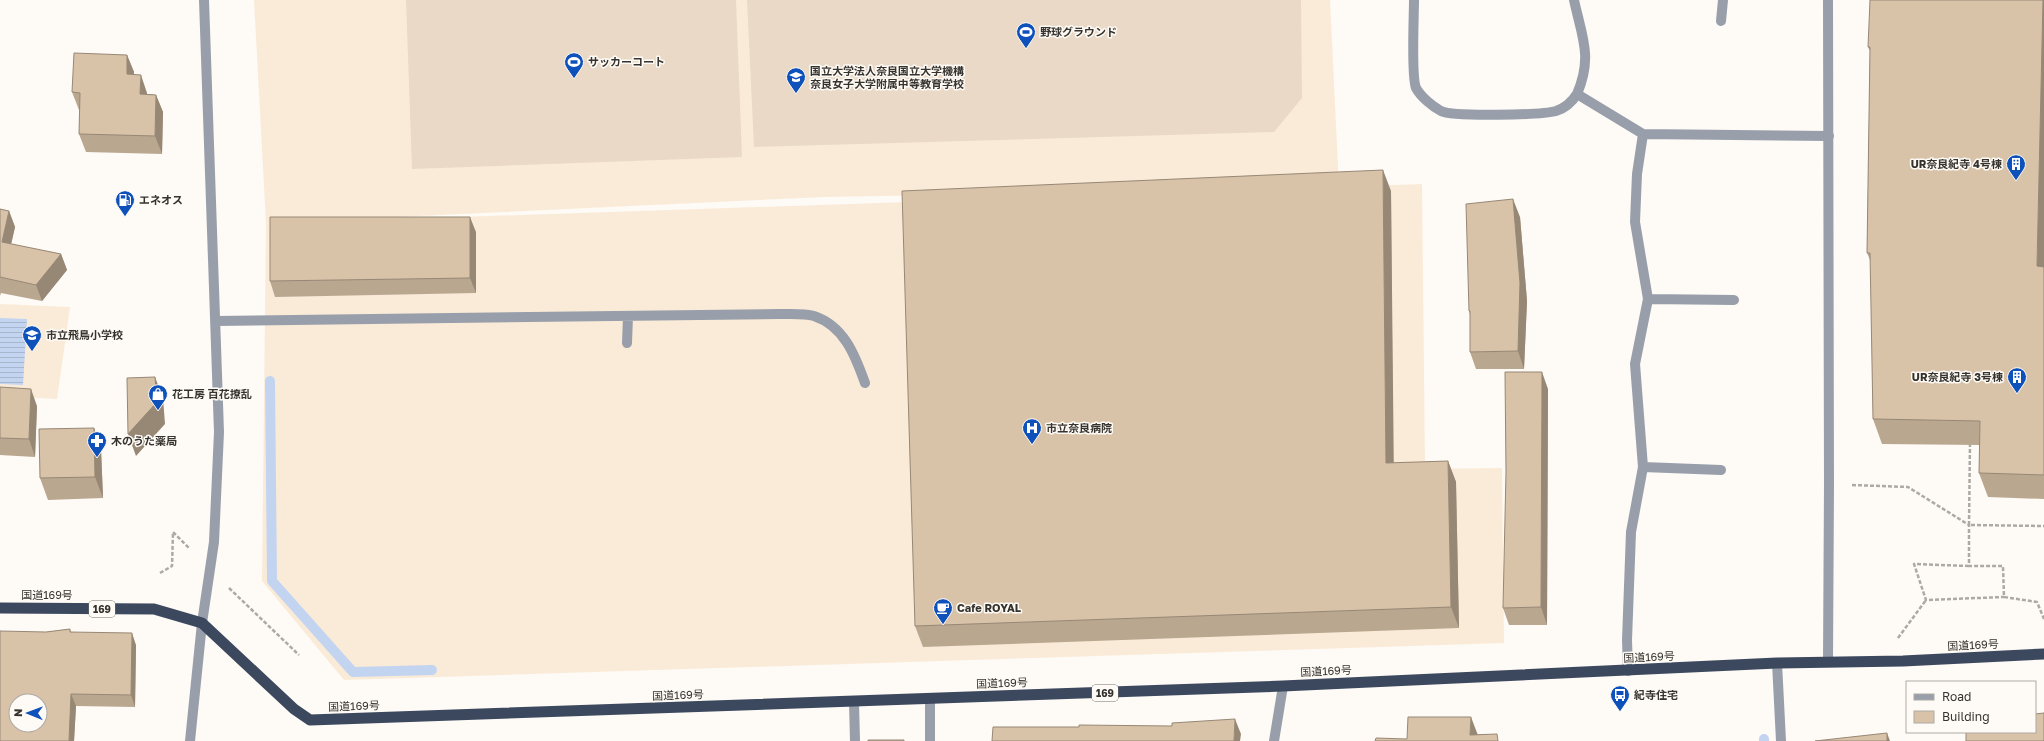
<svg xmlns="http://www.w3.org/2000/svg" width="2044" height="741" viewBox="0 0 2044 741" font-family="'Golos Text','Noto Sans JP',sans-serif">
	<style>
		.built { fill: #faebd8; fill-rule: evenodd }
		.garden { fill: #e9d9c6 }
		.water { fill: url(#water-rules) }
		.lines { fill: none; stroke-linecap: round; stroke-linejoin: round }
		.stream { stroke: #c3d4f0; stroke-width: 10 }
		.path { stroke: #ada9a4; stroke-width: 2.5; stroke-dasharray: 4 2; stroke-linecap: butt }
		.service { stroke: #989fab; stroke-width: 10 }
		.minor { stroke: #989fab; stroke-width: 10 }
		.tertiary { stroke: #989fab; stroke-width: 10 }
		.trunk { stroke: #3c485e; stroke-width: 11 }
		.wall { fill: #baa790 }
		.shaded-wall { fill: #978876 }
		.building { fill: #d8c2a8; stroke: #978876; fill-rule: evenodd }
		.labels { text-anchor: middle; stroke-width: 3; stroke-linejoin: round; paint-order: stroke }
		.shield { fill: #fefaf5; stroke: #726f6a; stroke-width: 1 }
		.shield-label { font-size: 10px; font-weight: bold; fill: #36332e }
		.poi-label { font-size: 11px; font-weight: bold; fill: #36332e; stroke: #fefaf5; text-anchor: start }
		.street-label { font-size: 11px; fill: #36332e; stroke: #fefaf5 }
	</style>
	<defs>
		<pattern id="water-rules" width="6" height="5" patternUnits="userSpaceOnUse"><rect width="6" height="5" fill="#c3d4f0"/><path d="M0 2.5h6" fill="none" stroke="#a8b6ce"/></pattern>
	</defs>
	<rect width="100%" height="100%" fill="#fefaf5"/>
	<path class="built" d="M 254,0 L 1330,0 L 1339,187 L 1422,184 L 1425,469 L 1502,468 L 1504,643 L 344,680 L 262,581 L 266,223 ZM 1298,189 L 310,222 L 310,221 L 823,197 Z
		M 0,304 L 70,307 L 57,399 L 0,396 Z"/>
	<path class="garden" d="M 406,0 L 736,0 L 742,157 L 412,169 Z
		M 747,0 L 1301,0 L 1302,98 L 1274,132 L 754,147 Z"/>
	<path class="water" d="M 0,318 L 27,319 L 23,385 L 0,384 Z"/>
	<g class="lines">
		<path class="stream" d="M 270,381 L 272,581 L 353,672 L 432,670
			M 1764,739 L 1764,741"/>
		<path class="path" d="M 1970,443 L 1969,525 L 2044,526
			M 1852,485 L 1908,487 L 1969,525 L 1969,566 L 2003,566 L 2004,597 L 2037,602 L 2044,619
			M 1969,566 L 1914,564 L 1926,600 L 2004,597
			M 160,573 L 172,566 L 173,532 L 190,549
			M 229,588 L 299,655
			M 1898,638 L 1926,600"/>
		<path class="service" d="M 930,699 L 930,741"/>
		<path class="minor" d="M 1414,0 C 1414,17 1411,76 1416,88 C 1421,97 1432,106 1441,111 C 1453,117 1542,115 1556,111 C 1565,108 1572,102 1577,94 L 1643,134 L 1829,136
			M 1574,0 C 1582,37 1593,57 1577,94
			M 1721,21 L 1723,0
			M 1648,299 L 1734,300
			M 216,321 L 779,314 C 790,314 804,313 814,316 C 844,326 855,355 865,383
			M 627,343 L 628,316
			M 1643,467 L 1721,470
			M 1777,663 L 1781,741
			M 1628,671 L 1627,640 L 1631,532 L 1643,467 L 1635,364 L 1648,299 L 1635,222 L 1637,174 L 1643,134
			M 854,702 L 855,741
			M 1274,741 L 1283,686"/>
		<path class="tertiary" d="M 1828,662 L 1829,485 L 1828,0
			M 190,741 L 202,623 L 214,542 L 219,432 L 204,0"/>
		<path class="trunk" d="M 0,608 L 154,609 L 202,623 L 294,709 L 310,720 L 1283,686 L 1777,663 L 1903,661 L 2044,654"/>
	</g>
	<path class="wall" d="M 2044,0 L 2044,499 L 1988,497 L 1979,473 L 1980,445 L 1882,444 L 1873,419 L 1871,262 L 1867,253 L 1870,51 L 1868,47 Z
		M 127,55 L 134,72 L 134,75 L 147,93 L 147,94 L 156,95 L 163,112 L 162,154 L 86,152 L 79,134 L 80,110 L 79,110 L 72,92 Z
		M 1391,191 L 1393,463 L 1448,461 L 1456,482 L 1459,628 L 923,647 L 915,626 Z
		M 0,209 L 9,211 L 15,227 L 11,244 L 61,254 L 67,270 L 42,301 L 1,293 L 0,296 Z
		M 1520,217 L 1527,301 L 1524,369 L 1476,369 L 1470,352 L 1470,315 L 1469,311 Z
		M 476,232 L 476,293 L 275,297 L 270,281 Z
		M 0,387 L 37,406 L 35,457 L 0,455 Z
		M 1548,389 L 1547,625 L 1509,625 L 1503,608 Z
		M 94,428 L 101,449 L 103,498 L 48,500 L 40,478 Z
		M 70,629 L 71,632 L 136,645 L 135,707 L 76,706 L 74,741 L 0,741 L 46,632 Z"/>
	<path class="shaded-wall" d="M 2043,0 L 2044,0 L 2044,284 L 2037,266 Z
		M 127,55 L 134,72 L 133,92 L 127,74 Z
		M 141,75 L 147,93 L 147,111 L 140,94 Z
		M 156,95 L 163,112 L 162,154 L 155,136 Z
		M 1383,170 L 1391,191 L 1394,485 L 1386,463 Z
		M 1513,199 L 1520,217 L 1527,301 L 1524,369 L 1518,351 Z
		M 9,211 L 15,227 L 8,258 L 2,242 Z
		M 470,217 L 476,232 L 476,293 L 470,278 Z
		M 61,254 L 67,270 L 42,301 L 36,285 Z
		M 1542,372 L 1548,389 L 1547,625 L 1541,607 Z
		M 155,377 L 163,398 L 165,424 L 136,456 L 128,434 Z
		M 31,389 L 37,406 L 35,457 L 29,439 Z
		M 94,428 L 101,449 L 103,498 L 95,477 Z
		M 1448,461 L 1456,482 L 1459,628 L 1451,607 Z
		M 132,633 L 136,645 L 135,707 L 131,695 Z
		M 71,694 L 76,706 L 74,741 L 69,741 Z
		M 1471,717 L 1479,738 L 1470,735 Z
		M 1235,719 L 1241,734 L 1240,741 L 1234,741 Z
		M 1887,733 L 1890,741 L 1887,741 Z"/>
	<path class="building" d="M 1870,0 L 2043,0 L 2037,266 L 2044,267 L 2044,475 L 1979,473 L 1980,421 L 1873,419 L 1870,253 L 1867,253 L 1870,47 L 1868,47 Z
		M 74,53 L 127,55 L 127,74 L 141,75 L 140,94 L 156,95 L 155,136 L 79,134 L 80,93 L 72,92 Z
		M 1383,170 L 1386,463 L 1448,461 L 1451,607 L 915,626 L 902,191 Z
		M 1513,199 L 1520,283 L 1518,351 L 1470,352 L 1470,311 L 1469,311 L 1466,204 Z
		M 0,209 L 9,211 L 2,242 L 61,254 L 36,285 L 0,277 Z
		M 270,217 L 470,217 L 470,278 L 270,281 Z
		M 1505,372 L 1542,372 L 1541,607 L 1503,608 L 1506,472 Z
		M 155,377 L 157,402 L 128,434 L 127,378 Z
		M 0,387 L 31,389 L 29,439 L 0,438 Z
		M 94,428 L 95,477 L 40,478 L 39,429 Z
		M 70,629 L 70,632 L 132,633 L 131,695 L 71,694 L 69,741 L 0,741 L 0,631 L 46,632 ZM 16,701 L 40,701 L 40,725 L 16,725 Z
		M 2044,713 L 2044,741 L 1966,741 L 1966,732 L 2035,732 L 2035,714 Z
		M 1408,717 L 1471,717 L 1470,735 L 1497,734 L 1498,741 L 1375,741 L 1376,738 L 1407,739 Z
		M 1235,719 L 1234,741 L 992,741 L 993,727 L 1079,727 L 1079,725 L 1172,726 L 1172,723 Z
		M 1887,733 L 1887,741 L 1815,741 Z
		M 868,740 L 904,740 L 904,741 L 868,741 Z"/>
	<defs>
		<symbol id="stadium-pin" viewBox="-11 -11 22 30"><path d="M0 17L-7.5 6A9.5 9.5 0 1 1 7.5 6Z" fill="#0e51bb" stroke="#fefaf5"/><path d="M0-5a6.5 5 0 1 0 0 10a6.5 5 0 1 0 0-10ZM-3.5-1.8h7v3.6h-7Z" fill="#fff"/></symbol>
		<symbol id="school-pin" viewBox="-11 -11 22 30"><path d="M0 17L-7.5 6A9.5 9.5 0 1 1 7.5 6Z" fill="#0e51bb" stroke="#fefaf5"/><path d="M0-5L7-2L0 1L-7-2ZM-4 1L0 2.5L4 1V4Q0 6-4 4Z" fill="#fff"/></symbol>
		<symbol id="building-pin" viewBox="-11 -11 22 30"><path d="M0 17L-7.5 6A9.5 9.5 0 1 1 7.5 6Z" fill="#0e51bb" stroke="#fefaf5"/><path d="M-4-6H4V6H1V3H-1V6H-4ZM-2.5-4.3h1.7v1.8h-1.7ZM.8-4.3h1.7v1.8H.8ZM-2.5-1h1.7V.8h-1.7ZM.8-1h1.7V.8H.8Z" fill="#fff"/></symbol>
		<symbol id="fuel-pin" viewBox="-11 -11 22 30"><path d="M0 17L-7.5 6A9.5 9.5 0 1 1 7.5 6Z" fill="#0e51bb" stroke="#fefaf5"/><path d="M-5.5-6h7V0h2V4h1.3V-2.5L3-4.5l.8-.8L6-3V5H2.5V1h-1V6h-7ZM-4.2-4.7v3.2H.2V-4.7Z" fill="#fff"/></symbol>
		<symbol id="shop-pin" viewBox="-11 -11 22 30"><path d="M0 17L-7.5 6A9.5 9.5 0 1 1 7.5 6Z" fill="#0e51bb" stroke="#fefaf5"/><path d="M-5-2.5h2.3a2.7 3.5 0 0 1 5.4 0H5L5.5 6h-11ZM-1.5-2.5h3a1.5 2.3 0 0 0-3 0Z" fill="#fff"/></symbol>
		<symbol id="hospital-pin" viewBox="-11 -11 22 30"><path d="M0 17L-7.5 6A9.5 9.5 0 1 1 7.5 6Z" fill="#0e51bb" stroke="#fefaf5"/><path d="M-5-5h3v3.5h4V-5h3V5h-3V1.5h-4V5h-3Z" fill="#fff"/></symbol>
		<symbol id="pharmacy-pin" viewBox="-11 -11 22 30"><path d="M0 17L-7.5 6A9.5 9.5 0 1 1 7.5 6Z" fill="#0e51bb" stroke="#fefaf5"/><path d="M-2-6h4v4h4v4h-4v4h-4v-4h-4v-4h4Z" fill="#fff"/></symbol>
		<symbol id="cafe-pin" viewBox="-11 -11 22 30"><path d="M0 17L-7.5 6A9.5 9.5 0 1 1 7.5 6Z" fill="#0e51bb" stroke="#fefaf5"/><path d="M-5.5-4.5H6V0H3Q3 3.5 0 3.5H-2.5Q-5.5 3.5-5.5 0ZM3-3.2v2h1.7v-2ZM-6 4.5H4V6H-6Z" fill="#fff"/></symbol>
		<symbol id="bus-pin" viewBox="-11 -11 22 30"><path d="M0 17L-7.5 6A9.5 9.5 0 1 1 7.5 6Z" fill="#0e51bb" stroke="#fefaf5"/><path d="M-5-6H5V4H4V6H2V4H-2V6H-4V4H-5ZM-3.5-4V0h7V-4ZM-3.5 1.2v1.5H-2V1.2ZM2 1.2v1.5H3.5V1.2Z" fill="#fff"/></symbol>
	</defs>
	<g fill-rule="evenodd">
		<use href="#stadium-pin" x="1015" y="21" width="22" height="30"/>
		<use href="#stadium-pin" x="563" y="51" width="22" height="30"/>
		<use href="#school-pin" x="785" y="66" width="22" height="30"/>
		<use href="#building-pin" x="2005" y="153" width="22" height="30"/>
		<use href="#fuel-pin" x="114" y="189" width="22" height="30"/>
		<use href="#school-pin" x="21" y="324" width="22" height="30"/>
		<use href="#building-pin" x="2006" y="366" width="22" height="30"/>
		<use href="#shop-pin" x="147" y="383" width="22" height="30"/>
		<use href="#hospital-pin" x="1021" y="417" width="22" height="30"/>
		<use href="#pharmacy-pin" x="86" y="430" width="22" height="30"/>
		<use href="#cafe-pin" x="932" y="597" width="22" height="30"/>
		<use href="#bus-pin" x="1609" y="684" width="22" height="30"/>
	</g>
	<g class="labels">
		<g class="shield">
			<rect x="89" y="601" width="26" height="16" rx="3"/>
			<rect x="1092" y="685" width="26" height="16" rx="3"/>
		</g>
		<g class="shield-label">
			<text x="102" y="613">169</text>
			<text x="1105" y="697">169</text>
		</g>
		<g class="poi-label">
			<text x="1040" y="36">野球グラウンド</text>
			<text x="588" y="66">サッカーコート</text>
			<text x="810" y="75">国立大学法人奈良国立大学機構<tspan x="810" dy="13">奈良女子大学附属中等教育学校</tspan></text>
			<text x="2002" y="168" text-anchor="end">UR奈良紀寺 4号棟</text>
			<text x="139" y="204">エネオス</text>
			<text x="46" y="339">市立飛鳥小学校</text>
			<text x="2003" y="381" text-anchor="end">UR奈良紀寺 3号棟</text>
			<text x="172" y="398">花工房 百花撩乱</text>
			<text x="1046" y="432">市立奈良病院</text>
			<text x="111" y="445">木のうた薬局</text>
			<text x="957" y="612">Cafe ROYAL</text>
			<text x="1634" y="699">紀寺住宅</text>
		</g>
		<g class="street-label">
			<text x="47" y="599">国道169号</text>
			<text transform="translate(1973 645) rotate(-3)" y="4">国道169号</text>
			<text transform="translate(1649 657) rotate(-3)" y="4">国道169号</text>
			<text transform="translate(1326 671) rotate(-3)" y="4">国道169号</text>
			<text transform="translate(1002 683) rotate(-2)" y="4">国道169号</text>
			<text transform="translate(678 695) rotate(-2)" y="4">国道169号</text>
			<text transform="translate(354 706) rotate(-2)" y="4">国道169号</text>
		</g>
	</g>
	<rect x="1906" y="681" width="130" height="52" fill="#fefaf5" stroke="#aeaaa5"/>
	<rect x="1914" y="694" width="20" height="6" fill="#989fab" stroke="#aeaaa5"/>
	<text x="1942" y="701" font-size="12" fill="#36332e">Road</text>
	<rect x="1914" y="711" width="20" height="12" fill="#d8c2a8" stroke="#aeaaa5"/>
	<text x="1942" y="721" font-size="12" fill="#36332e">Building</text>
	<g transform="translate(28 713) rotate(271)"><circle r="19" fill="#fefaf5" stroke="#aeaaa5"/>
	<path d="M0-3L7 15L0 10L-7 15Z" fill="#0e51bb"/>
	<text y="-6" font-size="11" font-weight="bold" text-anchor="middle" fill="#36332e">N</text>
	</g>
</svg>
